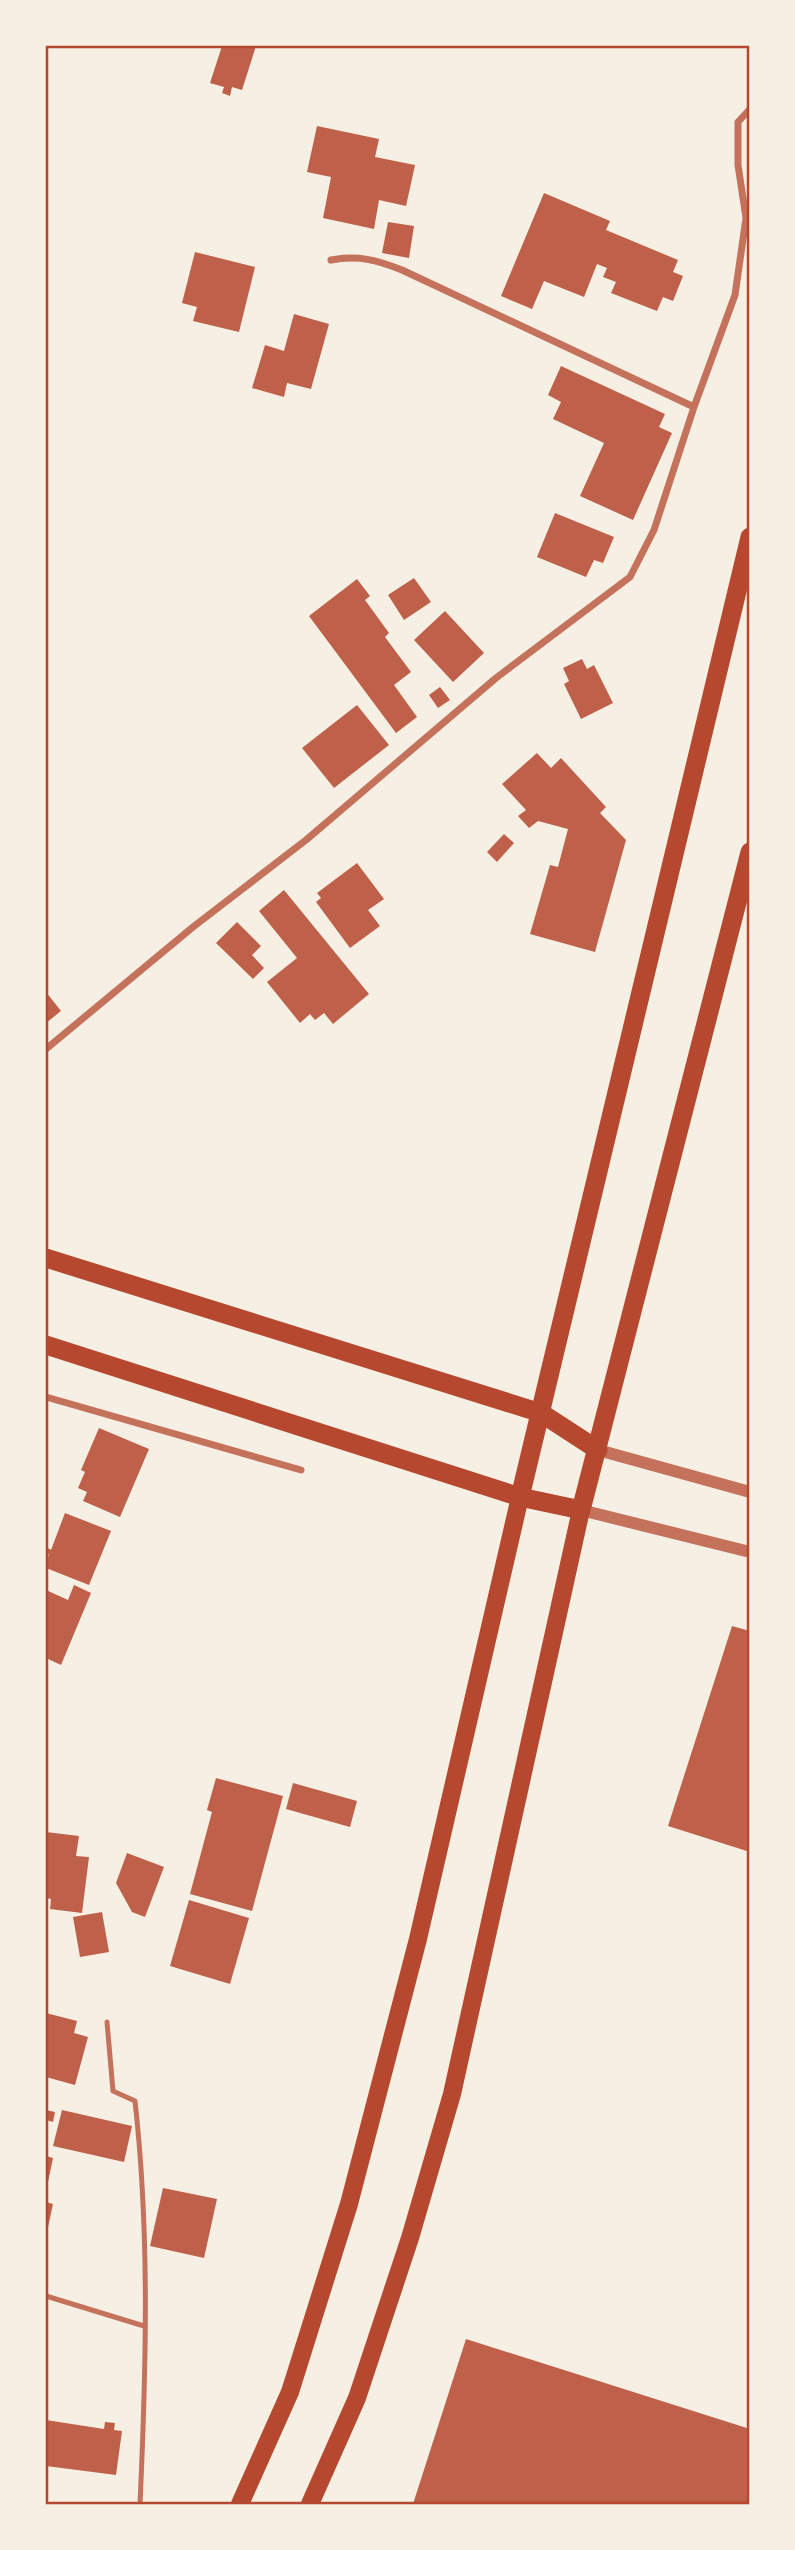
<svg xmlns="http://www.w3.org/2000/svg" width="795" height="2550" viewBox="0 0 795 2550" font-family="Montserrat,sans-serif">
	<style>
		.building { fill: #bf614a }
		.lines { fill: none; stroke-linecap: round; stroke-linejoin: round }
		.service { stroke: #c5725c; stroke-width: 5 }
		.minor { stroke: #c5725c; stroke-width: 7 }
		.tertiary { stroke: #c5725c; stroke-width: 12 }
		.primary { stroke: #b5482f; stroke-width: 18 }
		.trunk { stroke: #b5482f; stroke-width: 19 }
		.neatline { fill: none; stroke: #b5482f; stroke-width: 2.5 }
	</style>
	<rect width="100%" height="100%" fill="#f6efe4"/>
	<path class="building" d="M 222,46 L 256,46 L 242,90 L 232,87 L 230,96 L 222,93 L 224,87 L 210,83 Z
		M 317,126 L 379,139 L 375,157 L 415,165 L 406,206 L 379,200 L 374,229 L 323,218 L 331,177 L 307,172 Z
		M 544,193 L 610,221 L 606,230 L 678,260 L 673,272 L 683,276 L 673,301 L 663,297 L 657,311 L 611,293 L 616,282 L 603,277 L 607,268 L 597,264 L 584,297 L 544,281 L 532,309 L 501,296 Z
		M 388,222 L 414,226 L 409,258 L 382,253 Z
		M 195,252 L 255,267 L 239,332 L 193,321 L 197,307 L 182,303 Z
		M 294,314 L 329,324 L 311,389 L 287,383 L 284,397 L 252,388 L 265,345 L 284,351 Z
		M 561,366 L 665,414 L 659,427 L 672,433 L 633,520 L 580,496 L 604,443 L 553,419 L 561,402 L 548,395 Z
		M 555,513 L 614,537 L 603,563 L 594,560 L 586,577 L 537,557 Z
		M 414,578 L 431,602 L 404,620 L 388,595 Z
		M 357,579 L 370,596 L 365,600 L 389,633 L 385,637 L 411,672 L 394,685 L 417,717 L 396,733 L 309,616 Z
		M 445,611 L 484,653 L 453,682 L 414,640 Z
		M 582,659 L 587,669 L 594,665 L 613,703 L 581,719 L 564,684 L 569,681 L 563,668 Z
		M 440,687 L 450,700 L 438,708 L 429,695 Z
		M 357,705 L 389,745 L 334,788 L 302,748 Z
		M 537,753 L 551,768 L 561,758 L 606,807 L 600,813 L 626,840 L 595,952 L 530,934 L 550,865 L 558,867 L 568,829 L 538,821 L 529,828 L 518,816 L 526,810 L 502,784 Z
		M 504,834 L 514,843 L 497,862 L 487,852 Z
		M 357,863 L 384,899 L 368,910 L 380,926 L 350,948 L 316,902 L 321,898 L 317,893 Z
		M 284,890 L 369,994 L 333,1024 L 324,1013 L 315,1020 L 310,1014 L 300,1023 L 267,982 L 297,958 L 259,911 Z
		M 237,922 L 261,946 L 252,955 L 264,968 L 253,979 L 216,943 Z
		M 46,992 L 61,1011 L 46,1023 Z
		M 99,1428 L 149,1449 L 120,1517 L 83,1501 L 87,1492 L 78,1488 L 85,1472 L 81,1470 Z
		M 65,1513 L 111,1531 L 89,1585 L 46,1568 L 49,1553 L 46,1559 L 46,1547 L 51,1550 Z
		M 74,1585 L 91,1593 L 61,1665 L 46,1658 L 46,1590 L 68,1600 Z
		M 732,1626 L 750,1631 L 750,1852 L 668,1826 Z
		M 216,1778 L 283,1796 L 252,1911 L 190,1894 L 212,1812 L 207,1810 Z
		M 293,1783 L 357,1801 L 350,1827 L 286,1809 Z
		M 46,1832 L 79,1836 L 76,1856 L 89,1857 L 82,1913 L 50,1909 L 51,1899 L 46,1898 Z
		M 127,1853 L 164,1867 L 145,1917 L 132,1912 L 116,1883 Z
		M 189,1900 L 249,1918 L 230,1984 L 170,1966 Z
		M 102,1912 L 109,1952 L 80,1957 L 73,1917 Z
		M 46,2013 L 77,2021 L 74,2033 L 88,2037 L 75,2085 L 46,2077 Z
		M 46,2110 L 55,2112 L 53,2122 L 46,2120 Z
		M 62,2110 L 132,2126 L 124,2162 L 53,2146 Z
		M 46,2156 L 53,2158 L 47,2187 L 46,2187 Z
		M 163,2188 L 217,2199 L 204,2258 L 150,2246 Z
		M 46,2202 L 53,2204 L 47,2232 L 46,2232 Z
		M 466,2339 L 750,2429 L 750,2504 L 413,2504 Z
		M 46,2420 L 104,2429 L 105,2422 L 115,2423 L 114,2430 L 122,2431 L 116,2475 L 46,2466 Z"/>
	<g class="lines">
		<path class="service" d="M 107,2022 L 113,2091 L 135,2101 C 150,2235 146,2371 140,2504
			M 46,2296 L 144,2326"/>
		<path class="minor" d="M 331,260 C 358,255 377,260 402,270 L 694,407
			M 46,1049 L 193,927 L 306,840 L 496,678 L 630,577 L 654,530 L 694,407 L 735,295 L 746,218 L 738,165 L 738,122 L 750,109
			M 46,1397 L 301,1470"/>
		<path class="tertiary" d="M 598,1450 L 750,1492
			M 581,1510 L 750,1552"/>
		<path class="primary" d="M 240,2504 L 290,2392 L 349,2204 L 418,1939 L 520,1497
			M 310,2504 L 357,2398 L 410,2238 L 452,2094 L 581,1510"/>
		<path class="trunk" d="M 46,1258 L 541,1413 L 598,1450
			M 46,1345 L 520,1497 L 581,1510 L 750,852
			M 520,1497 L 750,537"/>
	</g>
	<rect width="795" height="2550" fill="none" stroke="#f6efe4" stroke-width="94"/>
	<rect x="47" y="47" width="701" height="2456" class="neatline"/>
</svg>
